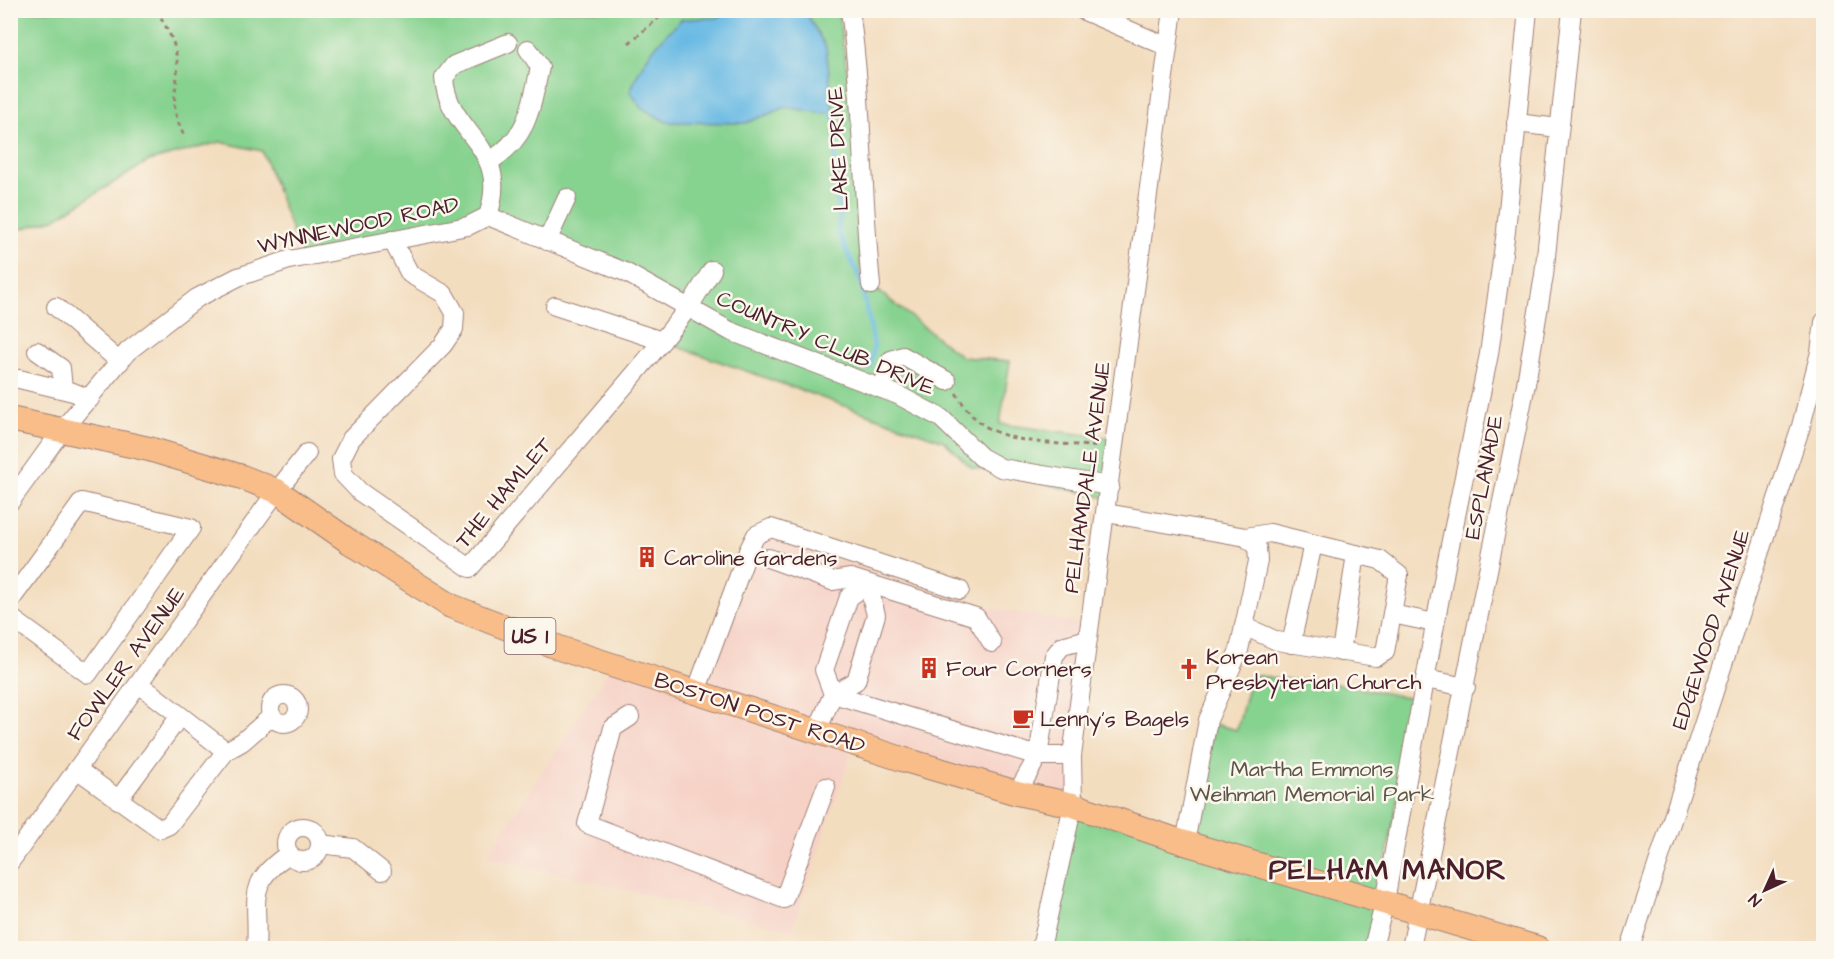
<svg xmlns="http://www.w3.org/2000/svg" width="1834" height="959" font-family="'Architects Daughter',sans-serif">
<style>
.built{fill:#f6d1c6}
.green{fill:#86d28f;stroke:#68785d;stroke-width:1.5}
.water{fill:#69bae4;stroke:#5a6c88;stroke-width:1.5}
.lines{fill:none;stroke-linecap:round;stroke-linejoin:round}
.stream{stroke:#69bae4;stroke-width:4.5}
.minor-casing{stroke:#9e7e75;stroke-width:20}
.major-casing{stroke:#9e7e75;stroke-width:26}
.path{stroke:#9e7e75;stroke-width:3;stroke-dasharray:4.5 4.5;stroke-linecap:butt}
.minor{stroke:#fff;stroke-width:18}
.major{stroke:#f8bd89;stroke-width:24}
.labels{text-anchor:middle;stroke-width:5;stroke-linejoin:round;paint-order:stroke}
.shield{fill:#fbf7ec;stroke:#7f6065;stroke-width:1.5}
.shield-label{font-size:21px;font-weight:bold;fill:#4a1f2b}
.street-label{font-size:22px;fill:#4a1f2b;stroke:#fbf7ec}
.poi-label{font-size:22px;fill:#4a1f2b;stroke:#fbf7ec;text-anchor:start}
.park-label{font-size:22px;fill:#5c5549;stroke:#fbf7ec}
.district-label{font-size:28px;font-weight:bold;letter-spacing:1.5px;fill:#4a1f2b;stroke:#fbf7ec}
</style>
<rect width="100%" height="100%" fill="#fbf7ec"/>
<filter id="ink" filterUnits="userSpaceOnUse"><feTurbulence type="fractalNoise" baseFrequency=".0167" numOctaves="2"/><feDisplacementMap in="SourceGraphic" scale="12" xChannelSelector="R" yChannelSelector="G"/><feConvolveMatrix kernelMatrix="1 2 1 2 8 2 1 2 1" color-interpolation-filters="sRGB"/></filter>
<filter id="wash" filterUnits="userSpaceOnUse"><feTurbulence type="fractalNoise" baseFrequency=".008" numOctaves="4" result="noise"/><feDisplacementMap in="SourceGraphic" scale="24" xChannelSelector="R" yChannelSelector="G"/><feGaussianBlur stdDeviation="1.35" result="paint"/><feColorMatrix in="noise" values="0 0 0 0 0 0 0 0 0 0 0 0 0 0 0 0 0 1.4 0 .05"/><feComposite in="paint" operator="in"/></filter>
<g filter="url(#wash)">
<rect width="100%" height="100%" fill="#f3ddbf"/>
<path class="built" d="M770 538 965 603 1087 625 1073 805 856 739 792 930 487 856 615 661 708 689 762 541Z"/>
<g class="green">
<path d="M11 11H838L854 117 861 277 962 357 1010 361 1000 424 1119 439 1111 499 971 467 944 441 664 342 692 303 484 214 301 255 262 151 220 142 149 161 54 219 11 232Z"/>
<path d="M1251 675 1292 680 1310 679 1417 699 1369 948H1047L1073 805 1190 838 1214 724 1237 730Z"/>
</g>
<path class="water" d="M732 11H805L826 47 833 108 825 114 786 107 746 123 666 122 642 108 630 92C642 59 657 42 682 19L716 18Z"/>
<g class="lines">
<path class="stream" d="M830 111 836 121 835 184 840 214 838 232 861 282 874 345 870 368"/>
</g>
</g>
<g filter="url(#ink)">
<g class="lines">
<defs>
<g id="minor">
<path d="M850 10C863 102 862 194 871 285"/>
<path d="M1082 10 1168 47"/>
<path d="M1516 123 1559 128"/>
<path d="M490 161C528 138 531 108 540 67L528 49"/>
<path d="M488 216 625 272 730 331 898 395 941 418 981 457 1001 468 1110 486"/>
<path d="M488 216C512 144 448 136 444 78L454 65 508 43"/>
<path d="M392 240 410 274 444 294 455 313 454 329 443 345 351 439 341 459 343 474 360 492 470 568 649 357 689 307 712 270"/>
<path d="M547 241 567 198"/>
<path d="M555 306 662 341"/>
<path d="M56 307 120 362"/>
<path d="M37 351 61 368 63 389"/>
<path d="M19 379 73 392 90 399"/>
<path d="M882 389 891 360 903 356 947 381"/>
<path d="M10 502 62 430 128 351 197 298 238 277 289 260 468 226 488 216"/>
<path d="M1106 513 1246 537 1257 547 1258 561 1239 650 1208 720 1185 843"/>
<path d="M768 558 832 581 851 578 976 617 992 643"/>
<path d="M10 601 82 502 191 528 88 674 10 617"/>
<path d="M1392 614 1435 623"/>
<path d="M1244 626 1277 641 1376 657 1385 652 1399 575 1380 560 1270 533 1246 537"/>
<path d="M1291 644 1313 544"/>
<path d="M1341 652 1356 554"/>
<path d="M1425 679 1466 687"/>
<path d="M696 692 748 551 756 535 771 528 960 590"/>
<path d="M833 694 1038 756 1054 656 1062 646 1088 639"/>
<circle cx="284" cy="709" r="14"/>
<path d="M630 717 613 728 587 824 784 899 826 787"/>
<path d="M817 731 833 694 856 681 876 615 868 584 849 597 824 670 833 694"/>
<path d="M226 751 242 742 272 716"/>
<path d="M78 770 160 829 169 825 226 751 139 684"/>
<path d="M1017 793 1038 756H1072"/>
<path d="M118 800 180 716"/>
<circle cx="303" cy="844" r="17"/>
<path d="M320 844 353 848 382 871"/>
<path d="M10 862 277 491 307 453"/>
<path d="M256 948C260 902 243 884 289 854"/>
<path d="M1041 948 1073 805 1072 756 1173 10"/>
<path d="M1373 948 1385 901 1445 570 1489 354 1506 231 1528 10"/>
<path d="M1411 948 1526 384 1544 275 1572 10"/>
<path d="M1630 948 1801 426 1820 352 1824 322"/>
</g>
<path id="major" d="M10 419 149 449 242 477 277 491 350 542 451 606 562 649 902 759 1017 793 1073 805 1185 843 1537 948"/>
</defs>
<use href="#minor" class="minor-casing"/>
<use href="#major" class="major-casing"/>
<g class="path">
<path d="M157 10C163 22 172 36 175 49 184 85 163 97 185 137"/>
<path d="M629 43 668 10"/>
<path d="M832 167 838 166"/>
<path d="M956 393C962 402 967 411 976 419 1006 447 1061 442 1099 447"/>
</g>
<use href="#minor" class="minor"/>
<use href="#major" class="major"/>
</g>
</g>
<defs>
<symbol id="building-bare" viewBox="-9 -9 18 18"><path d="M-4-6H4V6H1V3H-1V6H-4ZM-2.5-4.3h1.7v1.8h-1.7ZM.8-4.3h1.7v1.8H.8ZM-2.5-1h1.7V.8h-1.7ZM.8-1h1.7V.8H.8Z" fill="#c8321e" stroke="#fbf7ec" stroke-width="2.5" paint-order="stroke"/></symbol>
<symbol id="church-bare" viewBox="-9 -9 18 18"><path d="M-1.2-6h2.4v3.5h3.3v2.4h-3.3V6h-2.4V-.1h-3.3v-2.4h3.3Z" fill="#c8321e" stroke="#fbf7ec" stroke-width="2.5" paint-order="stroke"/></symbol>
<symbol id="cafe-bare" viewBox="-9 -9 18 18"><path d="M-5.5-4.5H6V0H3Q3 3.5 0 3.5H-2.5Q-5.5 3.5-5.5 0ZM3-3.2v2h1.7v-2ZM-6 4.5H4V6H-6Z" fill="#c8321e" stroke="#fbf7ec" stroke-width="2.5" paint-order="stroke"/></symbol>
</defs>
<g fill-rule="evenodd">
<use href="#building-bare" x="632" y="542" width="30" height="30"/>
<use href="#building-bare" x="914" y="653" width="30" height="30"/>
<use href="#church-bare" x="1174" y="654" width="30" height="30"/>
<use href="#cafe-bare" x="1008" y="703" width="30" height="30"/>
</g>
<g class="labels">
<rect class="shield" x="504.5" y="618" width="51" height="36" rx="4.5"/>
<g class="shield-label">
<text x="530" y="643">US 1</text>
</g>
<g class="street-label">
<text transform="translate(837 149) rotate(-93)" y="8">LAKE DRIVE</text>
<text transform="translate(358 224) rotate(-12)" y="8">WYNNEWOOD ROAD</text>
<text transform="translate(826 342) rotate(23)" y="8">COUNTRY CLUB DRIVE</text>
<text transform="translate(1086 477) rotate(-82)" y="8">PELHAMDALE AVENUE</text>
<text transform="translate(1483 477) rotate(-79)" y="8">ESPLANADE</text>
<text transform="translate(503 492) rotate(-50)" y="8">THE HAMLET</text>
<text transform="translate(1710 629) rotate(-72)" y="8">EDGEWOOD AVENUE</text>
<text transform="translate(125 663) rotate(-54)" y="8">FOWLER AVENUE</text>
<text transform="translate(760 712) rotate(18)" y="8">BOSTON POST ROAD</text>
</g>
<g class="poi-label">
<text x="664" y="565">Caroline Gardens</text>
<text x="1206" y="664">Korean<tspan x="1206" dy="25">Presbyterian Church</tspan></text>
<text x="946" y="676">Four Corners</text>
<text x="1040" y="726">Lenny's Bagels</text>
</g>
<g class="park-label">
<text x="1312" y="776">Martha Emmons<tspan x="1312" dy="25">Weihman Memorial Park</tspan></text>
</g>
<g class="district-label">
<text x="1388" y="879">PELHAM MANOR</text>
</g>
</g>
<rect width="1834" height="959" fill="none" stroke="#fbf7ec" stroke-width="36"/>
<g transform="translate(1765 890) rotate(225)" stroke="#fbf7ec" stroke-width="4.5" paint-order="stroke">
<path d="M0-4.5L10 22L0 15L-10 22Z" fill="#4a1f2b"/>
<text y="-9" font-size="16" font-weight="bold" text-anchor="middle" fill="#4a1f2b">N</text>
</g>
</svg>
